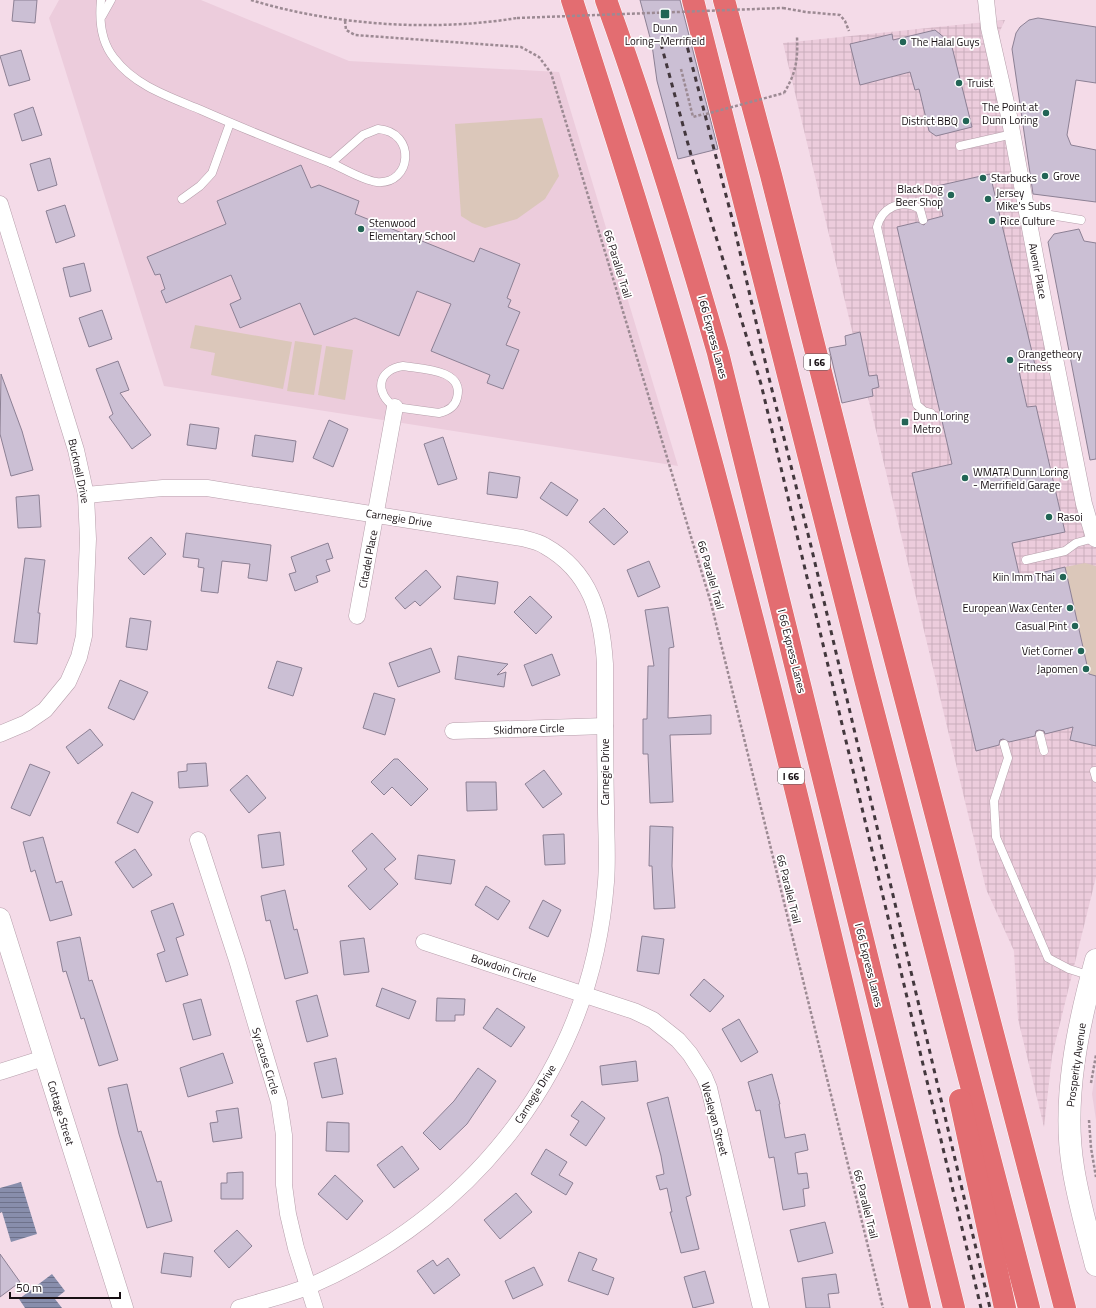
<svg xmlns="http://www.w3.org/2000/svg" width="1096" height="1308" font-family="'Titillium Web',sans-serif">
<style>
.built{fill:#ecccdc}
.industrial{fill:url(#industrial-grid)}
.green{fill:#dbc7ba}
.water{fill:url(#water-rules)}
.building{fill:#cbbfd4;stroke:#8c8094}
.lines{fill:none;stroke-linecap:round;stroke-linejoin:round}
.service-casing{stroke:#b69fab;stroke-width:9}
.minor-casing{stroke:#b69fab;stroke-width:17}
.tertiary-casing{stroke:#b69fab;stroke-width:21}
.secondary-casing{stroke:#b69fab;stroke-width:23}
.motorway-casing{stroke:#fff;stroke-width:23}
.path{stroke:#9c8a93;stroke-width:2.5;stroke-dasharray:3 2;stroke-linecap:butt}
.service{stroke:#fff;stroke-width:8}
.minor{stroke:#fff;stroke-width:16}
.tertiary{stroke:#fff;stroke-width:20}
.secondary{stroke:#fff;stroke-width:22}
.motorway{stroke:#e36d71;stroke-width:22}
.rail{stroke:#43373d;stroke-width:3;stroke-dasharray:5 5;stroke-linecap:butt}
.path-bridge{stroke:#9c8a93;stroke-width:2.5;stroke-dasharray:3 2;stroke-linecap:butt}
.poi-dot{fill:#226556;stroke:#fff;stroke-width:1.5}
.labels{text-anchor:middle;stroke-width:3.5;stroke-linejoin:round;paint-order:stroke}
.shield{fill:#fff;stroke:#5d575a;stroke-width:1}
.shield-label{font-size:10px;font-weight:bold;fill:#170f13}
.poi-label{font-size:11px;fill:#170f13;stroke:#fff;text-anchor:start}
.street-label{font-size:11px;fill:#170f13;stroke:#fff}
</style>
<defs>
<pattern id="industrial-grid" width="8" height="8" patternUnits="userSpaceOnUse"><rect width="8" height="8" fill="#ecccdc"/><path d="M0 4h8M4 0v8" fill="none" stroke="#caaebc"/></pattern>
<pattern id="water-rules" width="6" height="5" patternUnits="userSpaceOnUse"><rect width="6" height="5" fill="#888eac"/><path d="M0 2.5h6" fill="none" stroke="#6e728b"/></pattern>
</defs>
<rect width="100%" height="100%" fill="#f4dbe8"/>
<g class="built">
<path d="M59 0H201L349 61 559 72 678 466 164 386 49 18Z"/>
<path d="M1096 1069V1120L1092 1094Z"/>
</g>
<path class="industrial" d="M1005 20 1000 31 999 45 1026 158 1024 193 1096 522V877L1052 1056 1044 1127 1018 1019 1014 951 986 889 783 43Z"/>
<g class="green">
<path d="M542 118 559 176 545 199 517 219 485 228 472 223 461 216 455 124Z"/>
<path d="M195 325 292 342 283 389 211 375 215 353 190 348Z"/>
<path d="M295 341 322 345 314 395 287 391Z"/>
<path d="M326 346 353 350 345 400 318 395Z"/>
<path d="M1085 563 1096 566V676L1089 674 1065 567Z"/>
</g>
<g class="water">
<path d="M21 1182 37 1234 11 1242 2 1212 0 1213V1188Z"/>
<path d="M52 1274 65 1291 55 1299 62 1308H25L19 1299Z"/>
</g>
<g class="building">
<path d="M14 0H37L35 23 12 21Z"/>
<path d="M640 0H680L718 149 678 159 657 81 652 45Z"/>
<path d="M1038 18 1096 27V83L1076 80 1067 135 1071 145 1096 150V202L1033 194 1012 49 1016 33 1020 27 1029 20Z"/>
<path d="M935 30 951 43 972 127 936 136 929 131 919 89 915 90 910 72 860 85 850 44 892 34 893 40Z"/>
<path d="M21 50 30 80 9 86 0 56Z"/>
<path d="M33 107 42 135 22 141 14 114Z"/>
<path d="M50 158 57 185 38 191 30 164Z"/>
<path d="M301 165 311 188 319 185 359 201 355 214 474 262 480 248 520 264 507 298 511 300 508 307 520 312 506 345 519 350 503 389 487 383 490 375 431 351 451 304 417 291 399 336 355 318 314 335 300 303 240 328 230 304 241 299 231 275 166 303 161 291 165 289 160 274 155 275 147 257 226 224 217 201Z"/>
<path d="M990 174 1036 369 1019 371 1027 407 1036 406 1065 532 1012 543 1020 578 1065 567 1089 674 1096 676V746L1070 740 1073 727 1045 734 1044 731 1039 730 1036 731 1035 736 1009 742 1003 739 1000 740 999 745 976 751 912 473 952 464 897 227 918 222 924 225 928 220 943 216 937 186Z"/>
<path d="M65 205 75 236 56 243 46 211Z"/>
<path d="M1079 229 1084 241 1096 243V459L1090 460 1048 242 1054 234Z"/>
<path d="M84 263 91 291 70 297 63 268Z"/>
<path d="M102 310 112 339 89 347 79 318Z"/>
<path d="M860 332 869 376 877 375 879 387 872 389 873 396 842 403 829 348 846 345 845 336Z"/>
<path d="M118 361 129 390 120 393 151 435 132 449 109 417 113 414 96 369Z"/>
<path d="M1 374 22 431 33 470 11 476 0 434Z"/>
<path d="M329 420 348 429 333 467 313 458Z"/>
<path d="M190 424 219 428 216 449 187 445Z"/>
<path d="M255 435 296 441 293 462 252 456Z"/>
<path d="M443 437 457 479 438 485 424 444Z"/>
<path d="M489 472 520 477 517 498 487 494Z"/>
<path d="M551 482 578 500 567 516 540 498Z"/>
<path d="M39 495 41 527 18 528 16 497Z"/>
<path d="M604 508 628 532 614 545 589 522Z"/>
<path d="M186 533 271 545 267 581 248 578 250 564 222 561 218 593 201 591 204 568 198 567 199 559 183 557Z"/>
<path d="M151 537 166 554 144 575 128 558Z"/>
<path d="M328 543 333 558 326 560 330 571 316 576 318 582 295 591 289 574 296 572 291 557Z"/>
<path d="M25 558 45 560 38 613H40L37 644 14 642Z"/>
<path d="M649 561 660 587 638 597 627 570Z"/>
<path d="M426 570 441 587 420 606 415 601 405 609 395 598Z"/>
<path d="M457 576 498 582 495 604 454 599Z"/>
<path d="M530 596 552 617 536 634 514 612Z"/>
<path d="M668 607 674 647 669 648 668 718 711 715V734L670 735 673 802 650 803 648 754H643V719H647L648 666H654L645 610Z"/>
<path d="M130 618 151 621 147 650 126 647Z"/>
<path d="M431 648 440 672 398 687 389 663Z"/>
<path d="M552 654 560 675 532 686 524 665Z"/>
<path d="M458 656 508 664 497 675 506 672 504 687 455 679Z"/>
<path d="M277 661 302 668 293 696 268 688Z"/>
<path d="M120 680 148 692 134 720 108 708Z"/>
<path d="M374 693 395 699 385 735 363 728Z"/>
<path d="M90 729 103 745 78 764 66 747Z"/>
<path d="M394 759H398L428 789 411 806 392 787 384 795 371 782Z"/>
<path d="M206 763 208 786 179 788 178 772 187 771V764Z"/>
<path d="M30 764 50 772 30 816 11 808Z"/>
<path d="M544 770 562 794 543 808 525 784Z"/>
<path d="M247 775 266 798 249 813 230 790Z"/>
<path d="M466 782H496L497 810 467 811Z"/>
<path d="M132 792 153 802 138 833 117 823Z"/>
<path d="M650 826 673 827 672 866 675 908 654 909 652 866H649Z"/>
<path d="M280 832 284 865 262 868 258 835Z"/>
<path d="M372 833 396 859 384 869 398 884 370 910 348 886 367 869 352 851Z"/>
<path d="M564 834 565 864 545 865 543 835Z"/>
<path d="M43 837 56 883 62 881 72 915 50 921 35 870 31 872 23 842Z"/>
<path d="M135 849 152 875 133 888 115 862Z"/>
<path d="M418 855 455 860 451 884 415 879Z"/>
<path d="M486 886 510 901 498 920 475 905Z"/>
<path d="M285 890 294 930 297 929 308 973 285 979 270 920 266 921 261 896Z"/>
<path d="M543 900 561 910 548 937 529 928Z"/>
<path d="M173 903 184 935 176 938 188 975 166 982 157 954 165 951 151 911Z"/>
<path d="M642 936 664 939 659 974 637 971Z"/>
<path d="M80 937 89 981 92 980 118 1060 99 1066 84 1018 81 1019 66 971 63 972 57 942Z"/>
<path d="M364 938 369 972 344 975 340 941Z"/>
<path d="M704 979 724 996 710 1012 690 995Z"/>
<path d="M382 988 416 1001 409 1019 376 1006Z"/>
<path d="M317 995 328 1036 307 1042 296 1001Z"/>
<path d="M437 998 465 999 464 1015H455V1021H436Z"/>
<path d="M201 999 211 1035 193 1040 183 1004Z"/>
<path d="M497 1008 525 1027 511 1047 483 1028Z"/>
<path d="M739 1019 758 1052 741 1062 722 1029Z"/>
<path d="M223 1053 233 1083 188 1097 180 1068Z"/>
<path d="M336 1058 343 1094 322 1098 314 1063Z"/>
<path d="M636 1061 638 1081 602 1085 600 1066Z"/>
<path d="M478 1068 496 1081 467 1124 440 1150 423 1133 454 1101Z"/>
<path d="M772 1074 780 1104H779L785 1138 805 1134 808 1150 795 1153 798 1174 807 1173 809 1188 803 1189 805 1206 783 1210 774 1157 769 1158 760 1110 756 1111 748 1082Z"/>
<path d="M127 1084 138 1132 141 1131 157 1182 161 1181 172 1221 147 1228 119 1134 108 1088Z"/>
<path d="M668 1097 691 1195 686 1197 699 1249 681 1253 670 1212H672L667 1188 660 1190 656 1176 664 1174 661 1156 647 1103Z"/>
<path d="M582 1101 605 1118 586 1146 570 1135 579 1121 571 1116Z"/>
<path d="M238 1108 242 1138 213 1142 210 1123 218 1122 216 1111Z"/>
<path d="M327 1122 349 1123V1152L326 1151Z"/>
<path d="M402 1146 419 1169 394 1188 377 1165Z"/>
<path d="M546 1149 567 1162 559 1175 573 1183 566 1195 531 1174Z"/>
<path d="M243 1172V1199H221V1183H227V1173Z"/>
<path d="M335 1175 363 1201 347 1220 318 1194Z"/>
<path d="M516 1193 532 1212 500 1239 484 1220Z"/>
<path d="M825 1222 833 1253 798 1262 790 1230Z"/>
<path d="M237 1230 252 1246 229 1268 214 1251Z"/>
<path d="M579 1252 597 1259 592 1270 614 1278 608 1295 568 1281Z"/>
<path d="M164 1253 193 1257 191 1277 161 1273Z"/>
<path d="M0 1254 20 1282 0 1297Z"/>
<path d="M448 1258 460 1275 434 1294 417 1271 433 1260 437 1266Z"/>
<path d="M534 1267 543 1285 513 1299 505 1281Z"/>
<path d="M705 1271 714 1303 693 1308 684 1277Z"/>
<path d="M836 1274 839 1293 828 1294 830 1308H806L802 1278Z"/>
</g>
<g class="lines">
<defs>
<g id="service">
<path d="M101 0C99 20 101 42 114 58 135 86 170 97 201 110 244 129 287 146 331 163"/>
<path d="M102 16 111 0"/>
<path d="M378 129C417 132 412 185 377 182 362 180 345 169 331 163L363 135Z"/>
<path d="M960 146 1013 134"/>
<path d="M182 199 200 186 212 173 230 123"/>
<path d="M1026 211 1081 220"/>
<path d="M923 220 920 209C902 198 882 207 877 227L917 405 924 411 931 413"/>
<path d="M403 366C421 369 465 369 457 398 455 407 448 411 439 413L395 407C374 393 377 370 403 366Z"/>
<path d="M1026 560 1065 551 1076 543 1094 538"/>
<path d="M1040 735 1044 751"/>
<path d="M1004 744 1008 758 994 801 996 837 1048 958 1069 969 1091 976"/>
<path d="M1096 771H1094L1096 778"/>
</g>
<g id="minor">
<path d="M986 0 989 28 1009 116 1044 303 1084 504 1094 538 1096 539"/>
<path d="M0 204 76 450 86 495 88 539 84 636 79 657 68 682 45 710 26 723 0 734"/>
<path d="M86 495 163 488H207L522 538C530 540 539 542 545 546 591 572 602 615 605 664 605 712 605 760 606 808 606 833 608 858 606 882 592 1066 477 1213 310 1286 287 1295 262 1301 239 1308"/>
<path d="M357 616 395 407"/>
<path d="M453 731 605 726"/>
<path d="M198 840 237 960 279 1102 284 1135V1185L288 1214 296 1248 315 1308"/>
<path d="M424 942 634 1011 653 1020 678 1040 690 1054 704 1076 709 1088 761 1308"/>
<path d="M0 1072 44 1058"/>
</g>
<path id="tertiary" d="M0 918 123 1308"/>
<path id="secondary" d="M1096 960C1078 1025 1062 1100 1073 1167 1078 1200 1088 1233 1096 1265"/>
<g id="motorway">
<path d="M572 0C617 140 662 281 701 423 781 716 849 1013 920 1308"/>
<path d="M606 0C648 116 684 235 718 353L954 1308"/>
<path d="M693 0 865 679 1029 1308"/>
<path d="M724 0 771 175 859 522 1065 1308"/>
<path d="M960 1100 1005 1308"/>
</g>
</defs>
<use href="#service" class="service-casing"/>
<use href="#minor" class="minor-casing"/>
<use href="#tertiary" class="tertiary-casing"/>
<use href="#secondary" class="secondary-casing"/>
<use href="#motorway" class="motorway-casing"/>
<g class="path">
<path d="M251 0C332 25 432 32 517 18"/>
<path d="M783 8 806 12 840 15 845 21 849 31"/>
<path d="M345 21 346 30 355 35 521 47 539 57 551 73 711 603 883 1308"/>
<path d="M681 69 693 117 704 114"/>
<path d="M784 93C796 73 798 60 797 37"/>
<path d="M1091 1083 1096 1055"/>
<path d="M1089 1120 1091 1148 1096 1177"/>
</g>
<use href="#service" class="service"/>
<use href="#minor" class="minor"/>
<use href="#tertiary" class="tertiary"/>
<use href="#secondary" class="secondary"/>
<use href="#motorway" class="motorway"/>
<g class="rail">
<path d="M685 38 733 222 769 378 811 546 990 1308"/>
<path d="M661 44 691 155 761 384 981 1308"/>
</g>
<g class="path-bridge">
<path d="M517 18 783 8"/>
<path d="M706 114 784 93"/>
</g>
</g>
<g class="poi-dot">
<rect x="660" y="9" width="10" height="10" rx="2"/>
<circle cx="903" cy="42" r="4"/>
<circle cx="959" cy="83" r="4"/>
<circle cx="1046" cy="113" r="4"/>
<circle cx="966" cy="121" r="4"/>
<circle cx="1045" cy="176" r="4"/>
<circle cx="983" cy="178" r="4"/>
<circle cx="951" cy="195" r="4"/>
<circle cx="988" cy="199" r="4"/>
<circle cx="992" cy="221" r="4"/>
<circle cx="361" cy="229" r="4"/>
<circle cx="1010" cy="360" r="4"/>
<rect x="901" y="418" width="8" height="8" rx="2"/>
<circle cx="965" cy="478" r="4"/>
<circle cx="1049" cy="517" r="4"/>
<circle cx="1063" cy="577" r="4"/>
<circle cx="1070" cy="608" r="4"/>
<circle cx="1075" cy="626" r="4"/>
<circle cx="1081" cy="651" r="4"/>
<circle cx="1086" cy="669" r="4"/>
</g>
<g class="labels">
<g class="shield">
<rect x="804" y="354" width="26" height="16" rx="3"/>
<rect x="778" y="768" width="26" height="16" rx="3"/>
</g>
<g class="shield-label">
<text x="817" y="366">I 66</text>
<text x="791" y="780">I 66</text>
</g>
<g class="poi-label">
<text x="665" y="32" text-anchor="middle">Dunn<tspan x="665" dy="13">Loring–Merrifield</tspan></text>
<text x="911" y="46">The Halal Guys</text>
<text x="967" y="87">Truist</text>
<text x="1038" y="111" text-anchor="end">The Point at<tspan x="1038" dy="13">Dunn Loring</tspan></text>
<text x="958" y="125" text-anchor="end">District BBQ</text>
<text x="1053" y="180">Grove</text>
<text x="991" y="182">Starbucks</text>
<text x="943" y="193" text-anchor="end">Black Dog<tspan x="943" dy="13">Beer Shop</tspan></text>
<text x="996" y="197">Jersey<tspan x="996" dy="13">Mike's Subs</tspan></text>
<text x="1000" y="225">Rice Culture</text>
<text x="369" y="227">Stenwood<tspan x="369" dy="13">Elementary School</tspan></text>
<text x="1018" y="358">Orangetheory<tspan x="1018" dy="13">Fitness</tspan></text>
<text x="913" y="420">Dunn Loring<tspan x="913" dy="13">Metro</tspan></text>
<text x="973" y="476">WMATA Dunn Loring<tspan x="973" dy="13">- Merrifield Garage</tspan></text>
<text x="1057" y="521">Rasoi</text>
<text x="1055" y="581" text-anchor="end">Kiin Imm Thai</text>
<text x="1062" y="612" text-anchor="end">European Wax Center</text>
<text x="1067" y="630" text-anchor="end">Casual Pint</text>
<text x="1073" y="655" text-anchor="end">Viet Corner</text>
<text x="1078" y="673" text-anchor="end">Japomen</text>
</g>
<g class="street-label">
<text transform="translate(618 264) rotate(73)" y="4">66 Parallel Trail</text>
<text transform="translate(1038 271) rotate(79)" y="4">Avenir Place</text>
<text transform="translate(713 337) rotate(75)" y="4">I 66 Express Lanes</text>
<text transform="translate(79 471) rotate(78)" y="4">Bucknell Drive</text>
<text transform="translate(399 518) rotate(9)" y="4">Carnegie Drive</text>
<text transform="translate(368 559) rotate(-79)" y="4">Citadel Place</text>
<text transform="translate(711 575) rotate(74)" y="4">66 Parallel Trail</text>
<text transform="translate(792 651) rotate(76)" y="4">I 66 Express Lanes</text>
<text transform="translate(529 729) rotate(-2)" y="4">Skidmore Circle</text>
<text transform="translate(605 772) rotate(-90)" y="4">Carnegie Drive</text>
<text transform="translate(789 889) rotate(76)" y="4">66 Parallel Trail</text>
<text transform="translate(869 965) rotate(76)" y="4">I 66 Express Lanes</text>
<text transform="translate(504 968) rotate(18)" y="4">Bowdoin Circle</text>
<text transform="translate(266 1061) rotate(73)" y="4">Syracuse Circle</text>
<text transform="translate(1076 1065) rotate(-82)" y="4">Prosperity Avenue</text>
<text transform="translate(535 1094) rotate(-58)" y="4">Carnegie Drive</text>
<text transform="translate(61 1113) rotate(73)" y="4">Cottage Street</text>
<text transform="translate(715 1119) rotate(75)" y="4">Wesleyan Street</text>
<text transform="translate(866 1204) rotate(76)" y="4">66 Parallel Trail</text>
</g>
</g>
<path d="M10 1292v6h110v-6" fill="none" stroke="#170f13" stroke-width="2"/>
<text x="16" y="1292" font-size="12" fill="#170f13" stroke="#ffffff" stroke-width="3" paint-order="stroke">50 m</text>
</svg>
